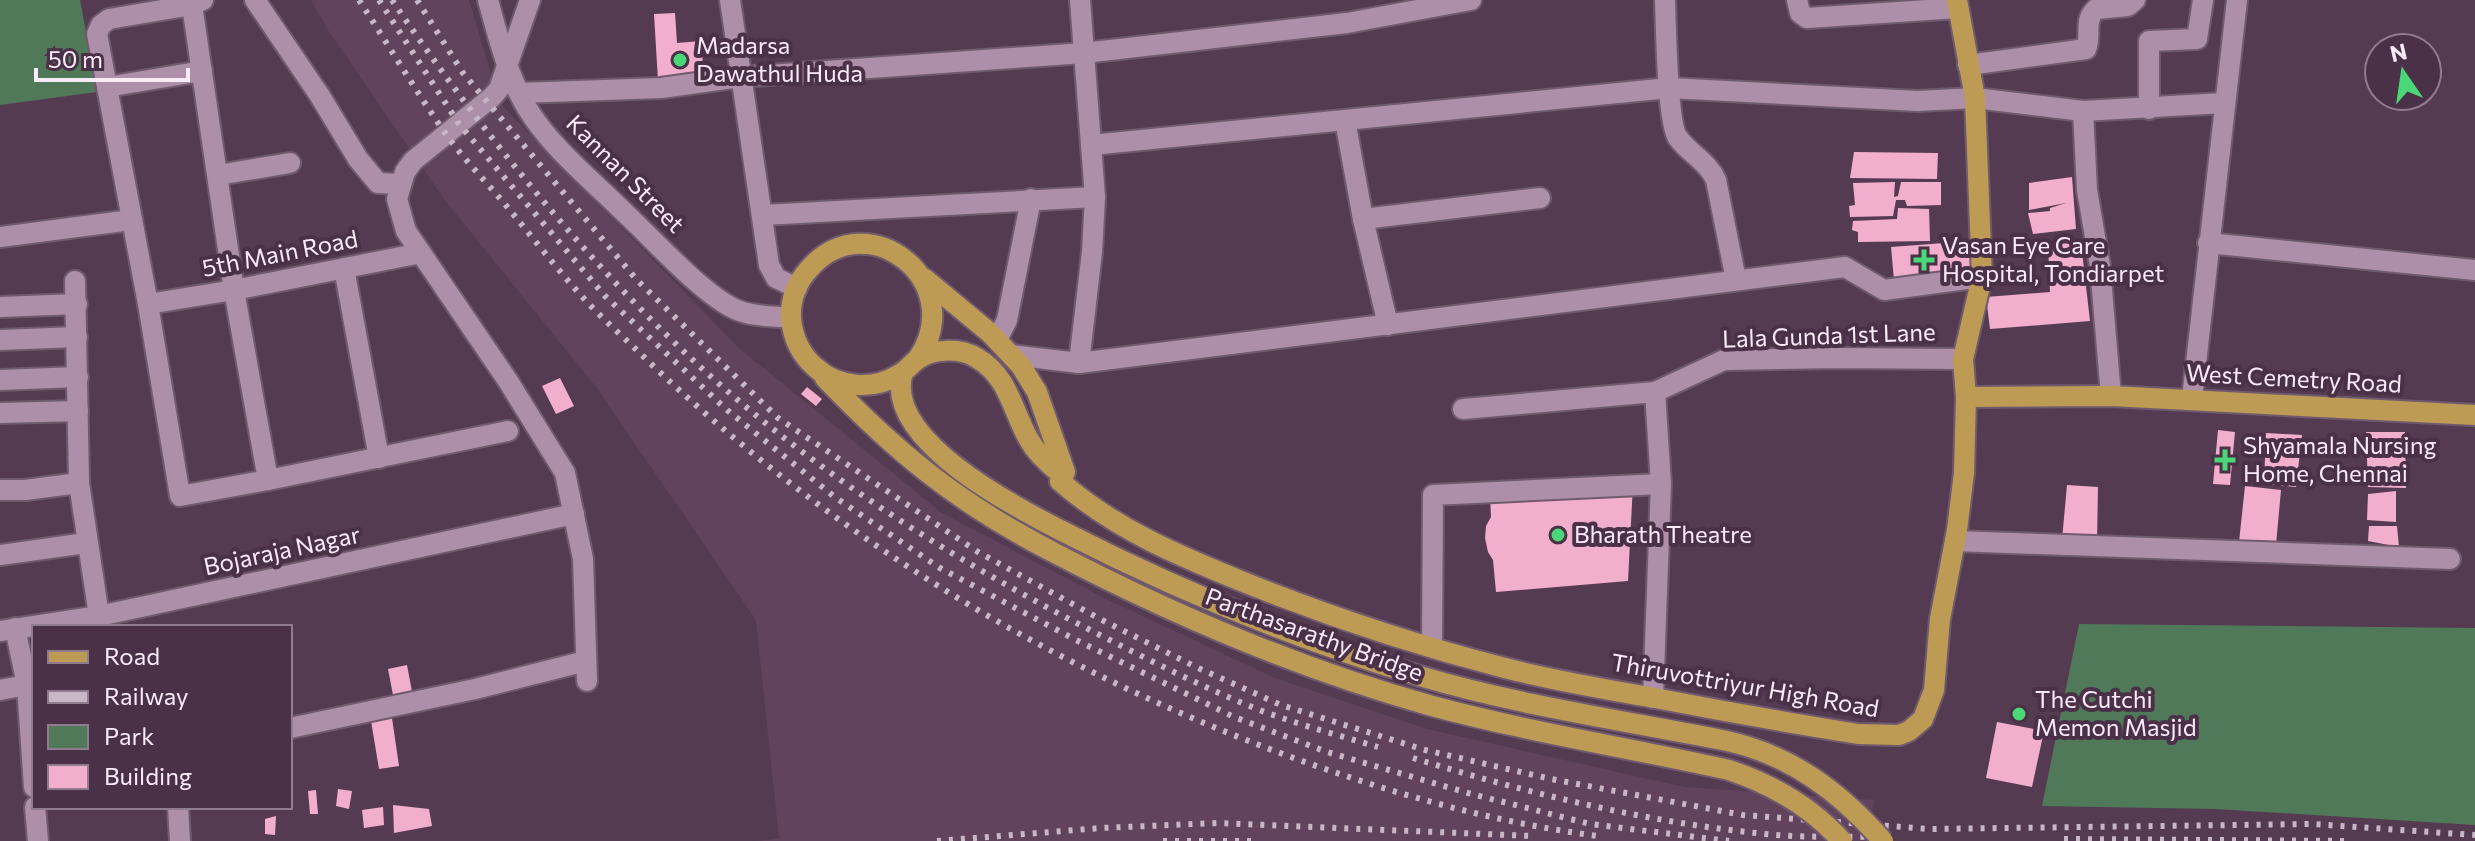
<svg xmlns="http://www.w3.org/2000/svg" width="2475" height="841" font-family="Commissioner,sans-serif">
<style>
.built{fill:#62435e}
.green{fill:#4f7958}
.building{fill:#f2afcd}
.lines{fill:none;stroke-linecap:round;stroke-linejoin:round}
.minor-casing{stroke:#705a6d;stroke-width:24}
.major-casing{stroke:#705a6d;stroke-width:24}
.minor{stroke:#ad8fa9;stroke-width:20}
.major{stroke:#be9b54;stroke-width:20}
.rail{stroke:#c9b6c6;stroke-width:6;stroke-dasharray:4 8;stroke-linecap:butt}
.major-bridge-casing{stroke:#705a6d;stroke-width:24;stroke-linecap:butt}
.major-bridge{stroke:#be9b54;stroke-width:20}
.poi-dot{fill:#49d778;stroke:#4a3147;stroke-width:3}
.labels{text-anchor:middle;stroke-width:8;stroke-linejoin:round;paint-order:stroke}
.poi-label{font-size:24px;fill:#fbebf9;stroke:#4a3147;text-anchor:start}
.street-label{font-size:24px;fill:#fbebf9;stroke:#4a3147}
</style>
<rect width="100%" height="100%" fill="#553b52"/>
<path class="built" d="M311 0H469L499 101 508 112 740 349 942 513 1108 600 1275 678 1427 729 1684 787 1874 800 1867 841H758L779 838 756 620 596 387 444 199 328 30Z"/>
<g class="green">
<path d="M0 0H80L97 92 0 105Z"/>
<path d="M2079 624 2475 628V825L2215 809 2042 806Z"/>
</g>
<g class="building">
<path d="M675 13 677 43 701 41 704 78 658 81 654 14Z"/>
<path d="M1854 152 1938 153 1937 179 1850 178Z"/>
<path d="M2072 177 2076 229 2033 234 2028 213 2050 211V208L2066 203 2029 210V183Z"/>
<path d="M1895 182 1894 197 1898 196 1901 182H1941V205L1907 206 1905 200H1896L1893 216 1850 217 1849 206 1855 205 1853 183Z"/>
<path d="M1898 208 1929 209 1930 241 1858 242V232L1852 230 1853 221 1897 219Z"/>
<path d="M1971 241 1974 275 1894 280 1891 247Z"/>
<path d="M2081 243 2090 321 1990 329 1986 297 2050 292 2048 244Z"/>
<path d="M560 378 574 406 556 414 542 386Z"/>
<path d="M807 387 822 399 816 406 801 394Z"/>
<path d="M2218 430 2235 432 2230 485 2213 484Z"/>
<path d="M2366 432H2405L2406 488 2368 487Z"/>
<path d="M2266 433 2302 435 2296 487 2264 484Z"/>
<path d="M1633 484 1628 581 1496 592 1493 560 1488 552 1485 538 1486 526 1491 517 1490 495Z"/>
<path d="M2067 485 2098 487 2097 542 2062 540Z"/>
<path d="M2245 486 2281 490 2276 545 2239 542Z"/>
<path d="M2396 491V522L2367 520 2368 494Z"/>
<path d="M2369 526H2397L2399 547 2368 541Z"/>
<path d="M407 665 413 697 394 700 388 669Z"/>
<path d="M392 718 399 766 379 769 371 721Z"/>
<path d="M1997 722 2044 731 2032 787 1986 778Z"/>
<path d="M338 789 352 791 349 809 336 806Z"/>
<path d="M316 790 318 814H310L308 791Z"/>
<path d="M393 805 429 809 432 826 394 833Z"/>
<path d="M383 807 384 825 364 828 362 810Z"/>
<path d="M276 816 275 835 265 834V819Z"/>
</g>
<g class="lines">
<defs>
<g id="minor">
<path d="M203 0 192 5 109 19 101 25 97 34 148 304 180 496 268 480 508 431"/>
<path d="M255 0 320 96 358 159 378 183 400 184"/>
<path d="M488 0C498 37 508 76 527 108 552 149 593 181 627 215 655 241 704 296 737 310 754 317 774 316 791 318"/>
<path d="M530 0 499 89 492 97 413 161 405 172 397 199 406 231 508 381 565 473 583 559 587 681"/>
<path d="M730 0 769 265 776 278 797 288"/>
<path d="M1665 0C1666 24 1667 123 1678 138 1690 154 1708 162 1716 180L1736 280"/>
<path d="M1797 0 1800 13 1807 18 1958 8"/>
<path d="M192 5 234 290 268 480"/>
<path d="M1968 65 2086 49C2092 35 2083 21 2096 9L2128 6 2135 0"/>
<path d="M107 87 202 71"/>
<path d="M519 93 661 88 740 77 1084 53 1347 23 1471 0"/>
<path d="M2149 109V41L2197 39 2203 0"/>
<path d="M2083 111 2087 190 2100 266 2111 396"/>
<path d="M1345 120 1363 219 1388 325"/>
<path d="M1091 145 1669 88 1918 101 1975 98 2083 111 2224 103"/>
<path d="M218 175 290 163"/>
<path d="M763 215 1095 197"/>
<path d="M1363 219 1540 198"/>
<path d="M0 237 131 220"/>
<path d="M2208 243 2475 270"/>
<path d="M344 268 379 458"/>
<path d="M75 281 79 483 99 616"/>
<path d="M148 304 234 290 421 253"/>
<path d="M0 307 77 304"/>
<path d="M0 340 77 337"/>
<path d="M997 340 1007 320 1031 199"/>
<path d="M1012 355 1079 363 1845 267 1884 290 1982 277"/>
<path d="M1079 363 1092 252 1095 197 1080 0"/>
<path d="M0 380 78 377"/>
<path d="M2192 399 2237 0"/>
<path d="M1463 409 1655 392 1724 360 1838 358 1963 359"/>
<path d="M0 413 78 411"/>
<path d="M0 490H25L79 483"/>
<path d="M1955 541 2450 559"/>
<path d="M0 555 86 543"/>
<path d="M15 628 27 685 34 787"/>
<path d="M0 631 99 616 574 514"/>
<path d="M1432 647 1433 495 1661 484"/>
<path d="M0 690 27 685"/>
<path d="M1653 698 1661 484 1655 392"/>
<path d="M290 728 475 689 586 661"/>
<path d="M35 807 38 841"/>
<path d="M178 807 180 841"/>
</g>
<g id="major">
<path d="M925 279 990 333 1021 366 1037 392 1065 472 1062 478"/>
<path d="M917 360C971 283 868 201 809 269 797 282 790 300 791 319 793 338 800 354 815 367 838 388 873 391 900 374 907 370 912 363 918 359 934 348 961 348 977 358 1008 376 1012 409 1028 438 1036 453 1048 464 1061 474L1060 481C1115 530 1184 558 1251 585 1334 618 1419 646 1505 668 1555 681 1605 689 1655 698 1722 711 1790 723 1858 734L1899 735 1909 731 1923 719 1934 690 1940 619 1957 530 1964 473 1966 397 1963 359 1982 277 1975 98 1957 0"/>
<path d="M903 372C882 439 1015 507 1062 531"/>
<path d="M825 378C897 453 957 502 1049 550"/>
<path d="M1966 397 2111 396 2475 415"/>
</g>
</defs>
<use href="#minor" class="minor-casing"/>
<use href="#major" class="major-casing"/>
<use href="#minor" class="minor"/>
<use href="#major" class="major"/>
<g class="rail">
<path d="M359 0C387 43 414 88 443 130 462 158 487 182 508 208 534 239 560 273 588 303 607 323 629 342 649 362 838 542 1060 675 1305 762 1401 796 1498 823 1598 836"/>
<path d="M379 0 459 124 605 296 727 410 836 498 940 568 1076 640 1234 717 1327 752 1468 793 1590 824 1729 841"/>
<path d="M392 0C480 130 590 267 707 373 823 478 957 562 1096 633 1149 660 1202 687 1257 709 1296 724 1338 735 1378 747"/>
<path d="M417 0 463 73 636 279 778 418 978 552 1100 619 1196 667 1281 705 1425 750 1551 779 1743 815 1929 829 2312 824 2475 835"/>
<path d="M1413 758C1530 794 1653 824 1776 835 1814 838 1854 836 1892 837"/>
<path d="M2064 839 2351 841"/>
<path d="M937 841 1101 828 1218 823 1532 836"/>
<path d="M1163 841H1255"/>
</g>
<defs>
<g id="major-bridge">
<path d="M1062 531C1177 590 1298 640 1423 677 1522 706 1626 721 1727 741 1791 755 1840 792 1883 841"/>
<path d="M1049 550C1171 614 1299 669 1432 706 1529 732 1630 748 1729 770 1771 784 1811 807 1842 841"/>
</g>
</defs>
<use href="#major-bridge" class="major-bridge-casing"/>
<use href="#major-bridge" class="major-bridge"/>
</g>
<g class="poi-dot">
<circle cx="680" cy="60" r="8"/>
<path d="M1920 248h8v8h8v8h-8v8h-8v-8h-8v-8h8z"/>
<path d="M2221 448h8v8h8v8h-8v8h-8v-8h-8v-8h8z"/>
<circle cx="1558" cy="535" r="8"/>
<circle cx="2019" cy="714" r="8"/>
</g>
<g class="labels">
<g class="poi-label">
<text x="696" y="54">Madarsa<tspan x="696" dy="28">Dawathul Huda</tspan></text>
<text x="1942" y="254">Vasan Eye Care<tspan x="1942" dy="28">Hospital, Tondiarpet</tspan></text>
<text x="2243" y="454">Shyamala Nursing<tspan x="2243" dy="28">Home, Chennai</tspan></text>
<text x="1574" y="543">Bharath Theatre</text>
<text x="2035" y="708">The Cutchi<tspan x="2035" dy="28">Memon Masjid</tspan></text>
</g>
<g class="street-label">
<text transform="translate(625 174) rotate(45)" y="8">Kannan Street</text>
<text transform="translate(280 254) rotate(-11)" y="8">5th Main Road</text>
<text transform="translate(1829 336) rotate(-2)" y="8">Lala Gunda 1st Lane</text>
<text transform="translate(2294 379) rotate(3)" y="8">West Cemetry Road</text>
<text transform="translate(282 551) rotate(-12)" y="8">Bojaraja Nagar</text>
<text transform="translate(1314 635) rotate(20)" y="8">Parthasarathy Bridge</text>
<text transform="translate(1745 686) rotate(10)" y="8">Thiruvottriyur High Road</text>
</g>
</g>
<rect x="32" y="625" width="260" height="184" fill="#4a3147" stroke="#917b8e" stroke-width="2"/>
<rect x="48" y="651" width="40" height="12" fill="#be9b54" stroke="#917b8e" stroke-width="2"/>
<text x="104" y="665" font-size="24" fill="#fbebf9">Road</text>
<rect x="48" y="691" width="40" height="12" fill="#c9b6c6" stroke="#917b8e" stroke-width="2"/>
<text x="104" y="705" font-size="24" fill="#fbebf9">Railway</text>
<rect x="48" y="725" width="40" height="24" fill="#4f7958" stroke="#917b8e" stroke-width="2"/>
<text x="104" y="745" font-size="24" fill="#fbebf9">Park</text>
<rect x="48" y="765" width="40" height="24" fill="#f2afcd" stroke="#917b8e" stroke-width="2"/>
<text x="104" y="785" font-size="24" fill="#fbebf9">Building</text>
<g transform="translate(2403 72) rotate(347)"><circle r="38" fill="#4a3147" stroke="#917b8e" stroke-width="2"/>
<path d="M0-6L14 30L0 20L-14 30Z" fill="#49d778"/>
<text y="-12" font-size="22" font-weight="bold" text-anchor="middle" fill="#fbebf9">N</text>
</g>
<path d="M36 68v12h152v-12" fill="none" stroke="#fbebf9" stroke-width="4"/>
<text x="48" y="68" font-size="24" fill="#fbebf9" stroke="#4a3147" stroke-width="6" paint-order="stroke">50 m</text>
</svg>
